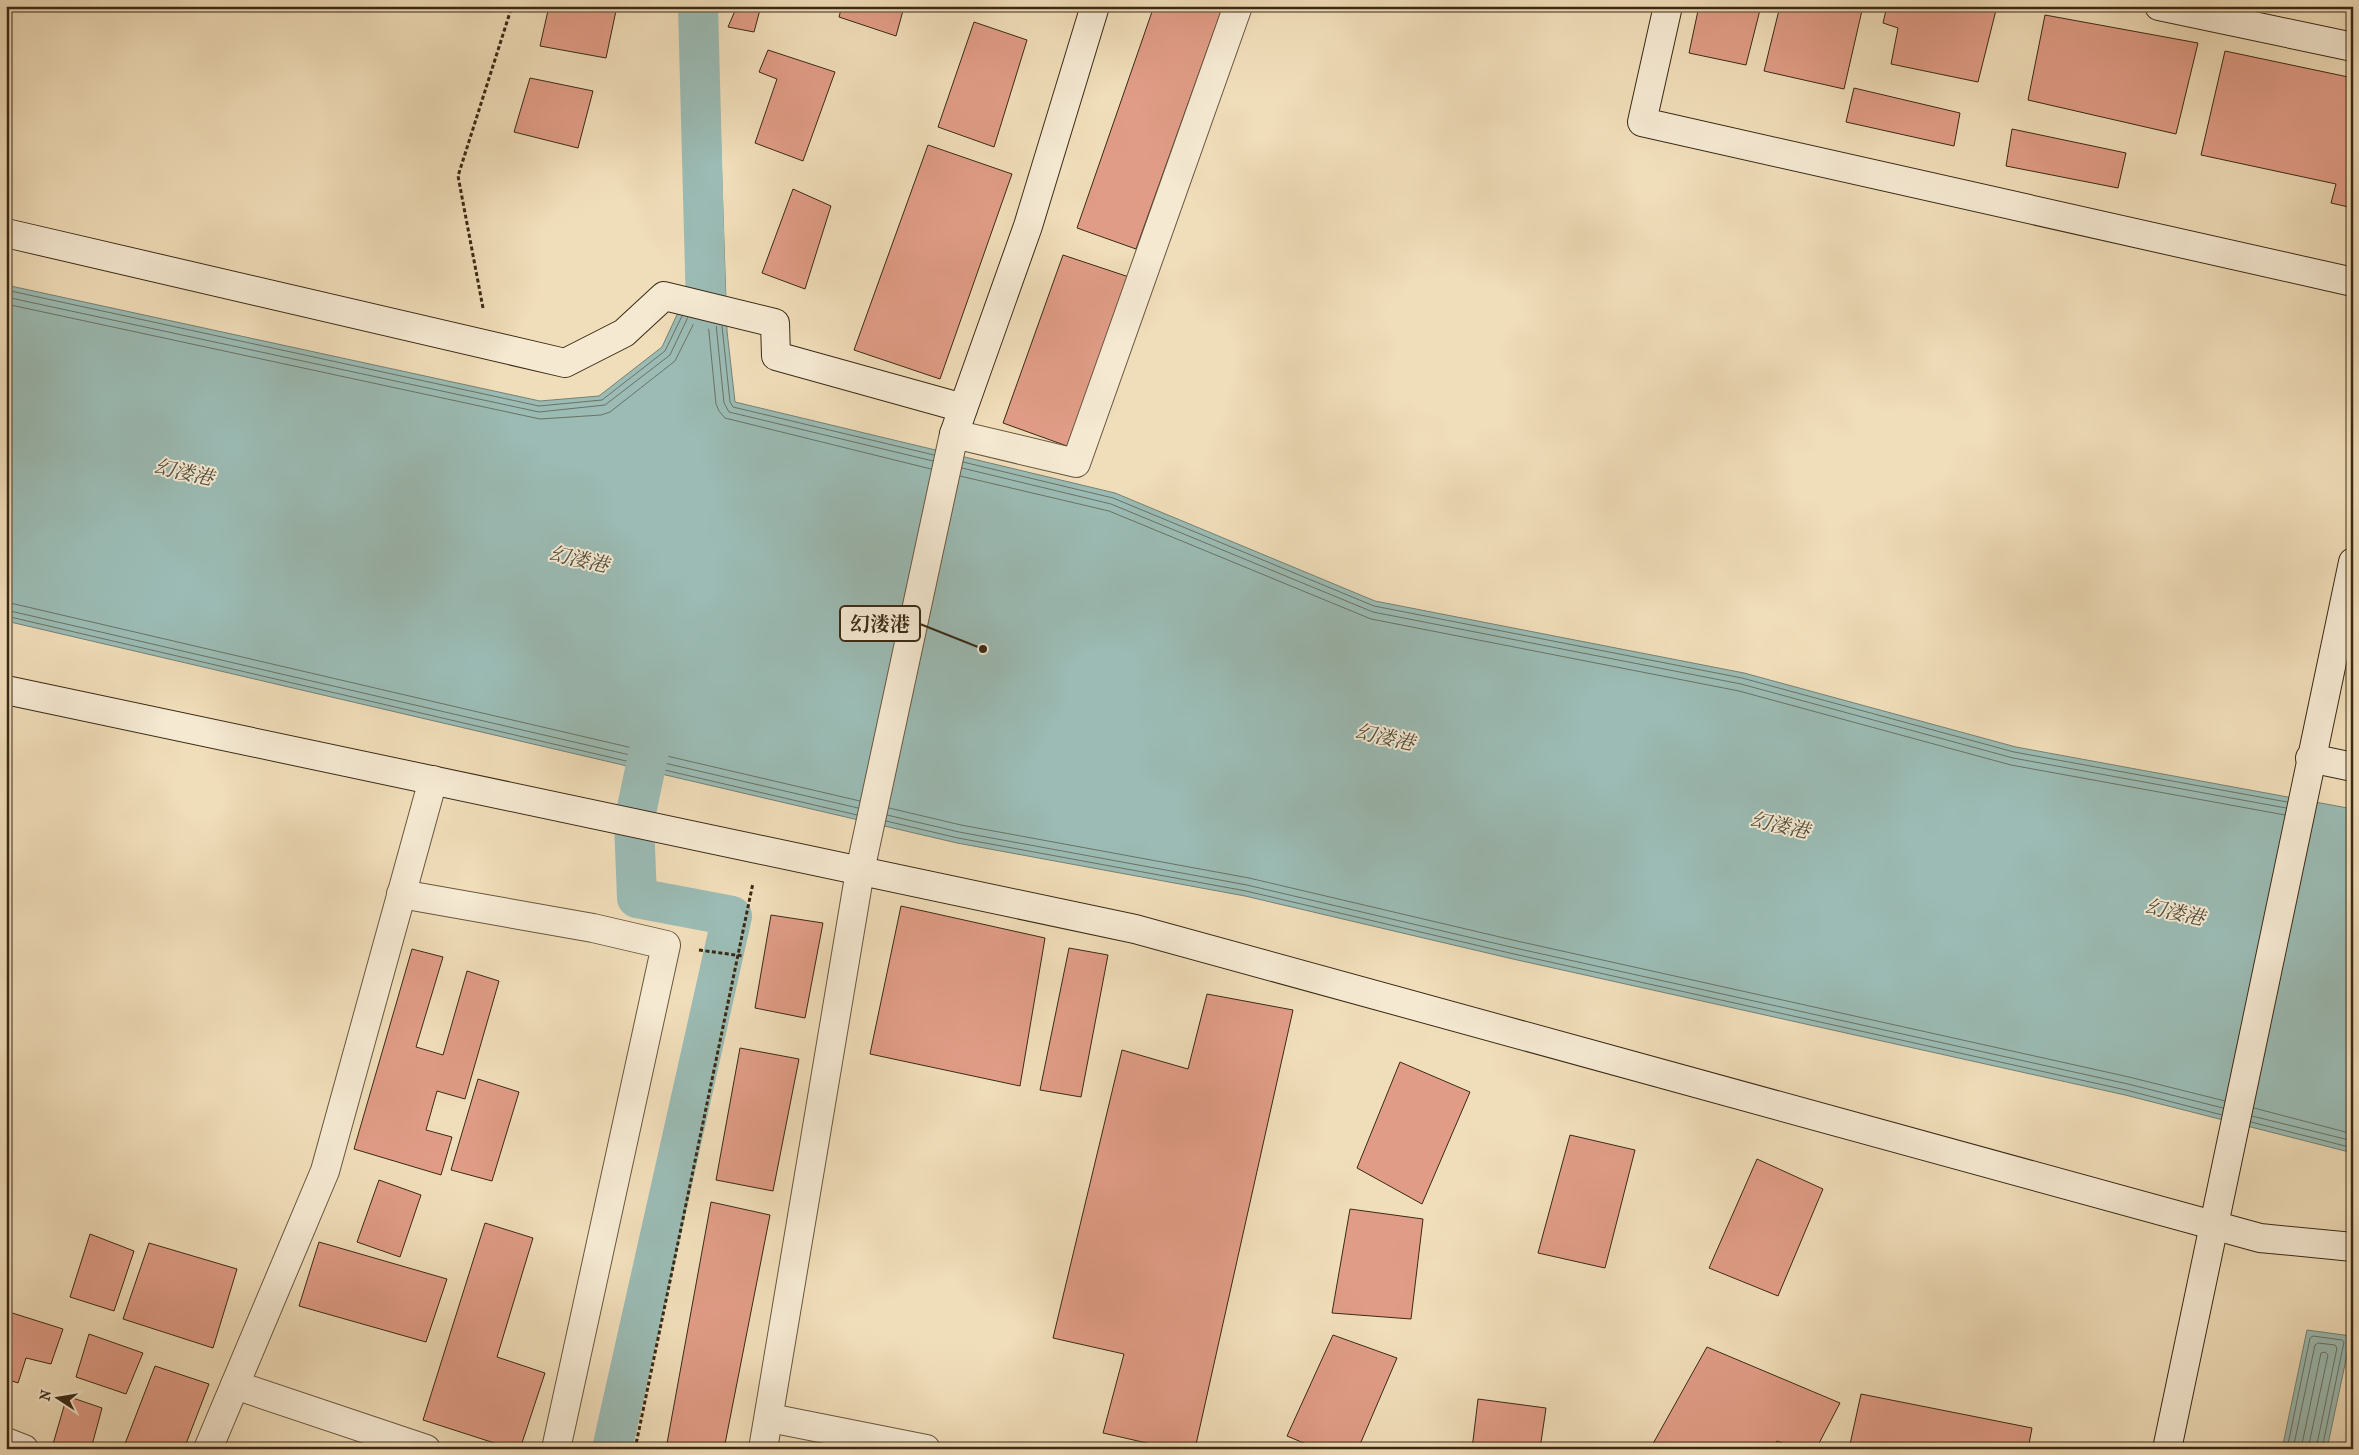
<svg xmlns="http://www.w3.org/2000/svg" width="2359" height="1455" font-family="'IM FELL French Canon','Noto Serif SC',serif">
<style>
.water{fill:#9bbbb4;stroke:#748174}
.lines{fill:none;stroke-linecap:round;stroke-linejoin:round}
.shore{stroke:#6a7264;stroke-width:1}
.canal{stroke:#9bbbb4;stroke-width:40}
.building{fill:#e09c86;stroke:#3a2a15}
.street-casing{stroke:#68573e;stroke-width:30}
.secondary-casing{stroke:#3a2a15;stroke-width:30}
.path{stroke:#3a2a15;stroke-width:3;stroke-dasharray:4 2.5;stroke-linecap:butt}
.street{stroke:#f5e9d2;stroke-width:28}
.secondary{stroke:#f5e9d2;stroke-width:28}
.labels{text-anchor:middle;stroke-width:4;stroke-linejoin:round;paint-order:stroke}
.water-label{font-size:20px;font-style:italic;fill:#524e3d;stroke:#f5e9d2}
.leader{fill:none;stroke:#3a2a15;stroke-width:2}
.callout-dot{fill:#3a2a15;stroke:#f5e9d2;stroke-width:2}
.callout{fill:#f5e9d2;stroke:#3a2a15;stroke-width:2}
.callout-label{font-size:20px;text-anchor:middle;font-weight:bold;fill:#3a2a15}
</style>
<rect width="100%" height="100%" fill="#f0ddb9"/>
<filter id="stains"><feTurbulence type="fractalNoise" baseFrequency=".004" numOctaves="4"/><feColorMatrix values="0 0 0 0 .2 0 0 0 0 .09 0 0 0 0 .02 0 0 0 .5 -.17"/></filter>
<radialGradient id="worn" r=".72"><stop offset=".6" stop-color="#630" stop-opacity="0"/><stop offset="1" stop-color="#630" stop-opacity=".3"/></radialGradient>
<g class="water">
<path d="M679 6H716L727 331 735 402 1115 493 1375 601 1744 673 2016 747 2353 809V1153L2125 1095 1513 959 1245 896 957 843 6 621V285L540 401 599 396 662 347 713 237Z"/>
<path d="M2307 1330 2351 1336 2327 1449H2282Z"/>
</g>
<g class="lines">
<g class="shore">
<path d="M684 6 713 201 716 203 718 200 711 6"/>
<path d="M691 6 703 93 706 95 708 92 705 6"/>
<path d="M695 288 715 245 718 244 720 246 721 294"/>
<path d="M6 290 539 406 602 400 665 351 682 316"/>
<path d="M6 297 539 412 605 405 670 355 688 317"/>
<path d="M6 304 540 419 601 415 610 412 675 361 696 319"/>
<path d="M708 322 716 404 719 411 725 418 931 469"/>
<path d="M716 324 724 403 729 412 933 461"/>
<path d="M722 326 730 402 733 407 934 455"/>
<path d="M963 462 1113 498 1374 606 1742 678 2014 752 2287 802"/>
<path d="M962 468 1111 504 1373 612 1741 684 2013 758 2286 808"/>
<path d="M960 476 1109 511 1371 619 1739 691 2011 765 2285 815"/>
<path d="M6 602 860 801"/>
<path d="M6 610 858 808"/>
<path d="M6 616 857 815"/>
<path d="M889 808 961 825 1249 878 1517 941 2129 1077 2225 1101"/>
<path d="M887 815 959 832 1247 885 1515 948 2128 1084 2223 1108"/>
<path d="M886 821 958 838 1246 891 1514 954 2126 1090 2222 1115"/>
<path d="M2254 1108 2353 1134"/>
<path d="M2252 1116 2353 1141"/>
<path d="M2251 1122 2353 1148"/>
<path d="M2287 1449 2310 1338 2313 1336 2342 1340 2344 1342 2322 1449"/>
<path d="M2293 1449 2315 1345 2318 1343 2335 1345 2337 1348 2316 1449"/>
<path d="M2301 1449 2321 1353 2325 1352 2328 1355 2308 1449"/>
</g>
<g class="canal">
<path d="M698 6 706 309"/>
<path d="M612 1449 732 916 637 898 634 822 656 718"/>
</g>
</g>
<g class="building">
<path d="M549 6H617L606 58 540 46Z"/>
<path d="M737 6H761L754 32 728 27Z"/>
<path d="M842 6H901L904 7 896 36 839 17Z"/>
<path d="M1154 6H1223L1136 249 1077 228Z"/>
<path d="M1699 6H1761L1746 65 1689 53Z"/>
<path d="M1780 6H1863L1844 89 1764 71Z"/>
<path d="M1887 6H1997L1978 82 1891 64 1898 28 1883 23Z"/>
<path d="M2045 15 2198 43 2176 134 2028 100Z"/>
<path d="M974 22 1027 40 994 147 938 127Z"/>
<path d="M768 50 835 72 803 161 755 143 777 79 759 72Z"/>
<path d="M2225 51 2353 78V208L2331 203 2336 184 2201 155Z"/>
<path d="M530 78 593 91 578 148 514 132Z"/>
<path d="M1854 88 1960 113 1954 146 1846 122Z"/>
<path d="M2012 129 2126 153 2118 188 2006 166Z"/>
<path d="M928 145 1012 174 940 379 854 350Z"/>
<path d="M793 189 831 206 805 289 762 273Z"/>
<path d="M1063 255 1129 277 1067 446 1003 423Z"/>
<path d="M901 906 1045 938 1020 1086 870 1054Z"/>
<path d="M771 915 823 923 805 1018 755 1008Z"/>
<path d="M1069 948 1108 955 1081 1097 1040 1090Z"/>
<path d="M412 949 443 957 416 1047 443 1055 467 971 499 981 465 1099 437 1091 426 1130 452 1137 441 1175 354 1149Z"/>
<path d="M1207 994 1293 1010 1195 1449H1173L1103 1433 1124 1354 1053 1338 1122 1050 1188 1069Z"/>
<path d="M740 1048 799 1059 773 1191 716 1180Z"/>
<path d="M1400 1062 1470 1092 1422 1204 1357 1168Z"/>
<path d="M478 1079 519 1092 492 1181 451 1170Z"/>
<path d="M1570 1135 1635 1150 1605 1268 1538 1253Z"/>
<path d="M1757 1159 1823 1189 1778 1296 1709 1268Z"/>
<path d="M379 1180 421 1195 400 1257 357 1242Z"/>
<path d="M711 1202 770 1215 724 1449H666Z"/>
<path d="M1350 1209 1423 1219 1411 1319 1332 1313Z"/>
<path d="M485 1223 533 1238 497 1357 545 1373 520 1449H513L423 1420Z"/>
<path d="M90 1234 134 1251 114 1311 70 1297Z"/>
<path d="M319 1242 447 1279 426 1342 299 1306Z"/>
<path d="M149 1243 237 1269 213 1348 123 1319Z"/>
<path d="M6 1311 63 1329 51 1364 26 1358 18 1383 6 1379Z"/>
<path d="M89 1334 143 1353 126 1394 76 1377Z"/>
<path d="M1333 1335 1397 1358 1358 1449H1318L1287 1436Z"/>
<path d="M1707 1347 1840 1403 1816 1449H1797L1777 1441 1773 1449H1650Z"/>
<path d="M155 1366 209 1384 184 1449H123Z"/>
<path d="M1861 1394 2032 1428 2028 1449H1849Z"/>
<path d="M67 1396 102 1408 91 1449H66L53 1444Z"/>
<path d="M1478 1399 1546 1408 1540 1449H1472Z"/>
</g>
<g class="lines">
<defs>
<g id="street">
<path d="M401 894 593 928 666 945 556 1449"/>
<path d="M235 1385 426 1449"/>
<path d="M770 1418 926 1449"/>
<path d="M6 1442 24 1449"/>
<path d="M208 1449 325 1171 433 780"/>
<path d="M763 1449 860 871 954 434 1076 463 1238 6"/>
</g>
<g id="secondary">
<path d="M1668 6 1642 122 2353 282"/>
<path d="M2159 6 2353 47"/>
<path d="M6 233 565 363 624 333 664 296 775 323 776 356 963 408"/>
<path d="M954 434 1028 226 1095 6"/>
<path d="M6 690 1135 929 2260 1238 2353 1247"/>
<path d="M2310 758 2353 767"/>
<path d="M2167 1449 2353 562"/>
</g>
</defs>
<use href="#street" class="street-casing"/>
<use href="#secondary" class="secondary-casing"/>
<g class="path">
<path d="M483 308 458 176 512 6"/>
<path d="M699 950 743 956"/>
<path d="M635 1449 753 883"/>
</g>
<use href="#street" class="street"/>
<use href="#secondary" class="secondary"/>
</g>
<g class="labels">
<g class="water-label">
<text transform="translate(184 472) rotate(12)" y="7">幻溇港</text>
<text transform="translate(579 559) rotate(12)" y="7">幻溇港</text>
<text transform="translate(1385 737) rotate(12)" y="7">幻溇港</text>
<text transform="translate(1780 825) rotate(12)" y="7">幻溇港</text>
<text transform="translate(2175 912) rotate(12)" y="7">幻溇港</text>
</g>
</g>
<path class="leader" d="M983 649L920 624"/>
<circle class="callout-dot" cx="983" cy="649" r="5"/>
<rect class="callout" x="840" y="606" width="80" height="35" rx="5"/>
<g class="callout-label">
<text x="880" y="631">幻溇港</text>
</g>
<rect width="2359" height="1455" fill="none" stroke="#f0ddb9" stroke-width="25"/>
<rect x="8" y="8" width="2344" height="1440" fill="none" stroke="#3a2a15" stroke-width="2.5"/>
<rect x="12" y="12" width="2334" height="1430" fill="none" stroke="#3a2a15"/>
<g transform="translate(58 1398) rotate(282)" stroke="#f5e9d2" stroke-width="4" paint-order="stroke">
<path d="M0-4L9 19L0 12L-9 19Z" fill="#3a2a15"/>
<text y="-8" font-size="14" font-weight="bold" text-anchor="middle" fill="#3a2a15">N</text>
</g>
<rect width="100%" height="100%" filter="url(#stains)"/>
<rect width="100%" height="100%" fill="url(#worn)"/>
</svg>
